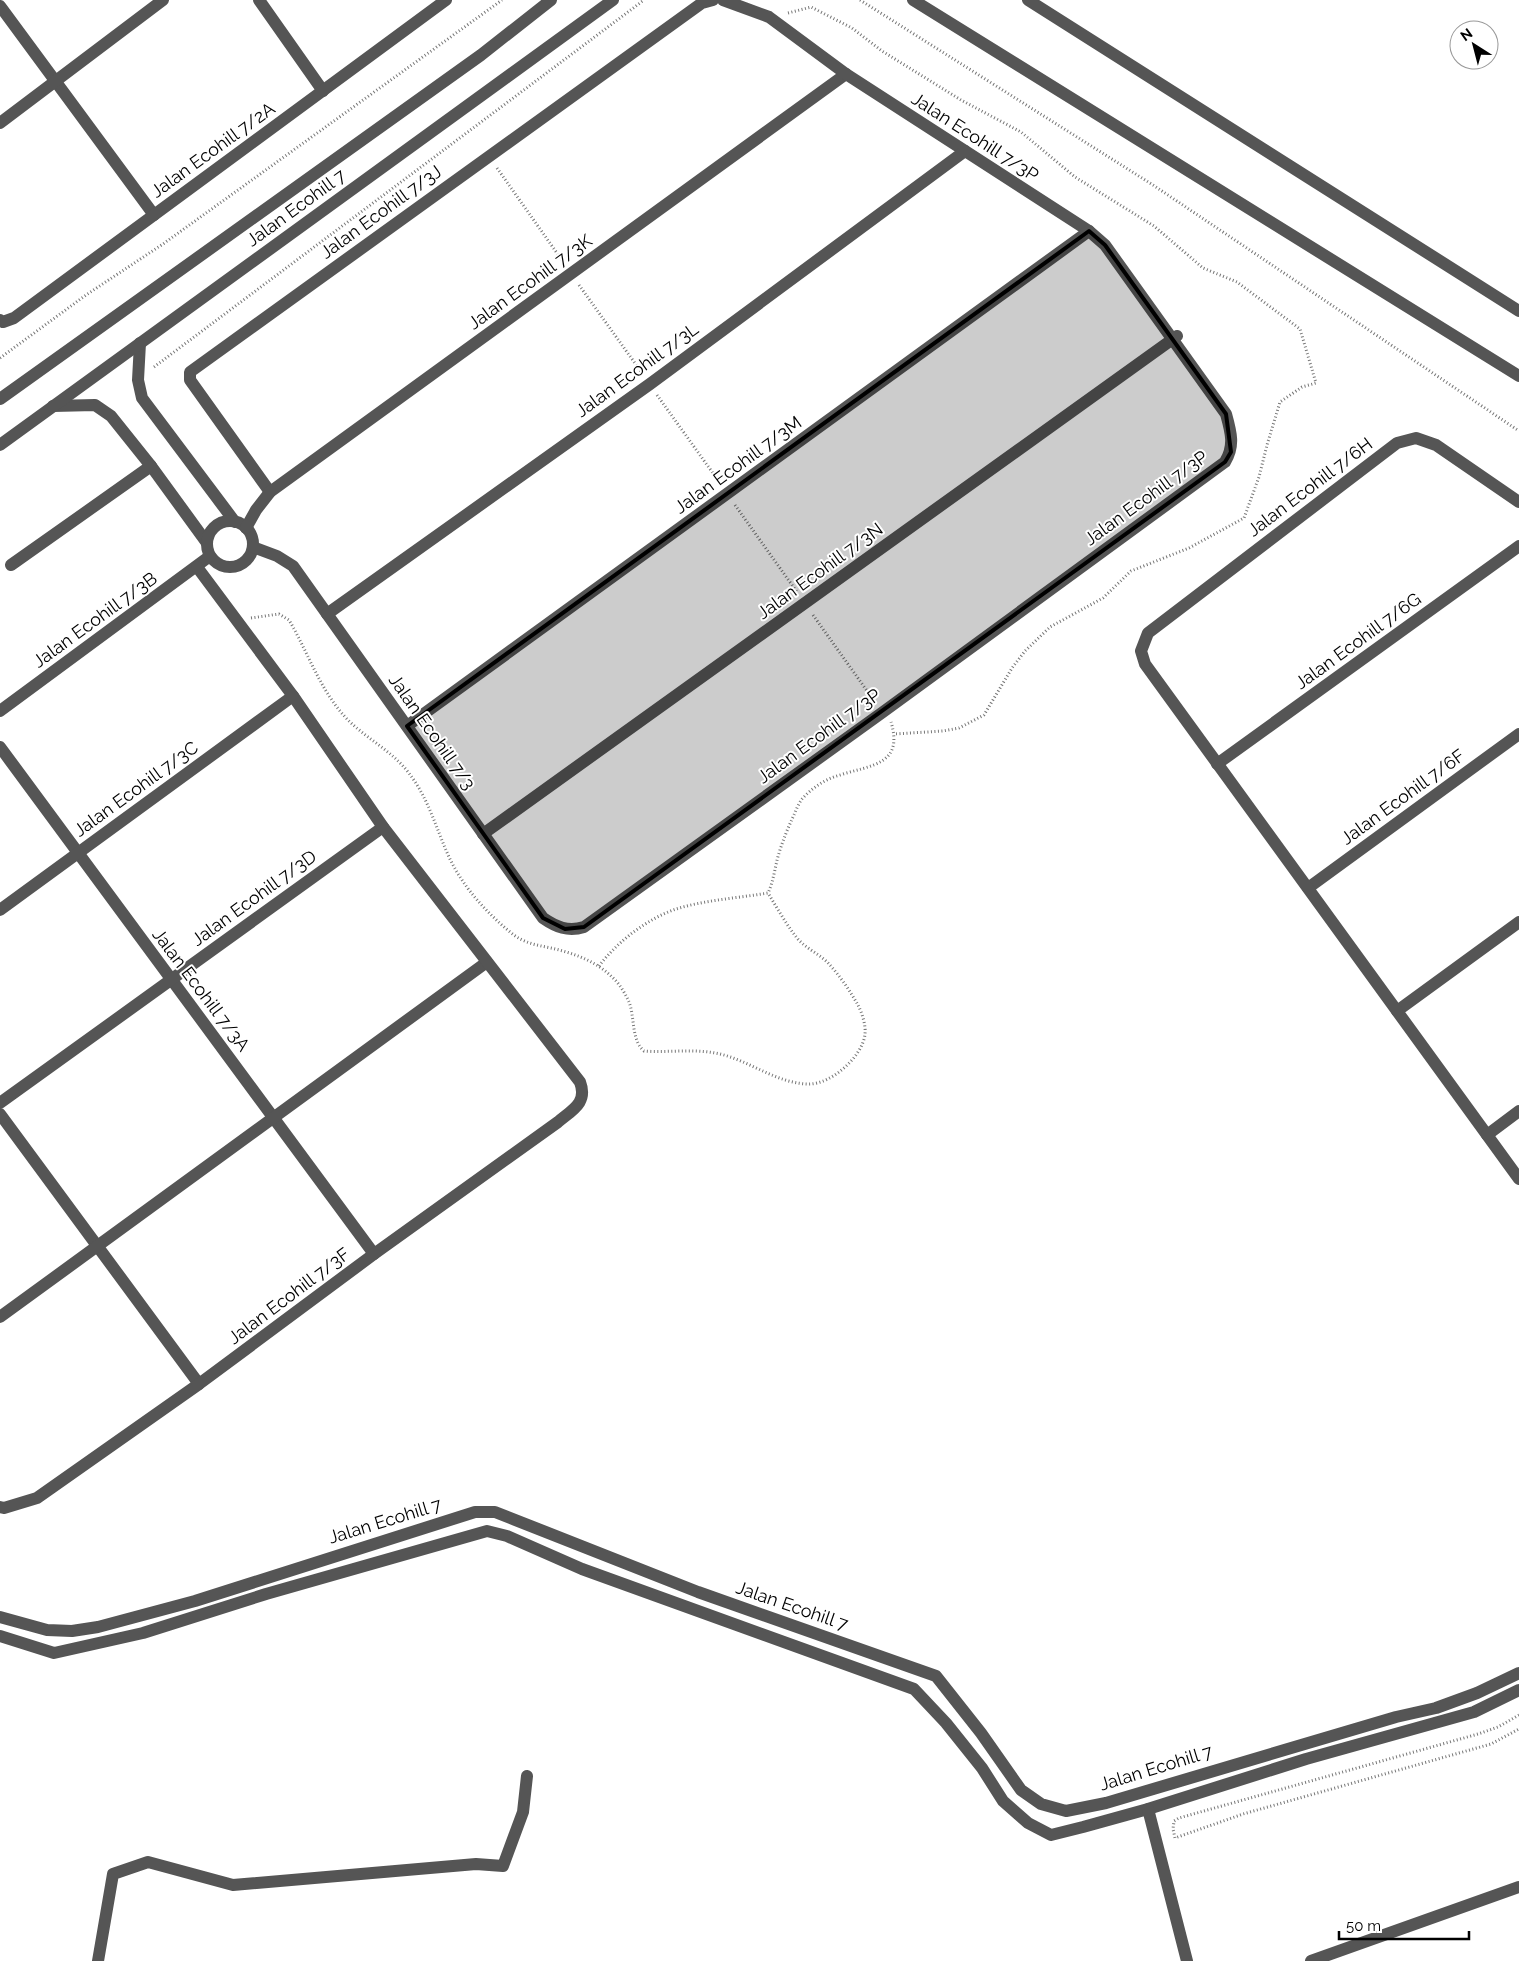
<svg xmlns="http://www.w3.org/2000/svg" width="1519" height="1961" font-family="Raleway,sans-serif">
<style>
.lines{fill:none;stroke-linecap:round;stroke-linejoin:round}
.path{stroke:#777;stroke-width:3;stroke-dasharray:1 2.5;stroke-linecap:butt}
.minor{stroke:#555;stroke-width:12}
.marked{fill:#000;fill-opacity:0.2;stroke:#000;stroke-width:4;stroke-linejoin:round}
.labels{text-anchor:middle;stroke-width:4;stroke-linejoin:round;paint-order:stroke}
.street-label{font-size:18px;fill:#000;stroke:#fff}
</style>
<rect width="100%" height="100%" fill="#fff"/>
<g class="lines">
<g class="path">
<path d="M860 0 1153 185 1519 431"/>
<path d="M788 13 811 7 852 28 882 51 961 100 1021 132 1075 177 1154 226 1203 268 1237 282 1300 329 1316 383 1302 387 1280 402 1267 445 1259 477 1244 518 1189 548 1131 571 1103 598 1050 627 1025 651 1012 668 984 715 959 728 943 731 894 734"/>
<path d="M497 168 564 263"/>
<path d="M579 285 642 373"/>
<path d="M0 358 86 295 163 244 502 0"/>
<path d="M154 367 644 0"/>
<path d="M657 395 720 483"/>
<path d="M735 505 797 592"/>
<path d="M813 615 875 702"/>
<path d="M251 618 279 614 289 620C309 654 320 691 348 720 367 739 392 751 408 772 428 797 436 828 449 857 463 887 485 911 510 932 523 943 536 945 551 948 573 953 596 961 612 977 619 983 625 993 629 1002 635 1017 631 1040 644 1051 669 1053 694 1048 720 1054 750 1061 778 1084 809 1084 832 1084 863 1056 865 1034 866 1025 862 1013 858 1005 850 991 840 976 829 964 820 954 806 949 797 938 786 924 777 908 768 893"/>
<path d="M599 966C618 941 647 919 676 909 705 900 738 898 768 893 774 880 775 866 779 853 783 840 788 828 793 817 796 811 798 804 802 799 812 788 825 779 840 775 871 765 904 765 891 722"/>
<path d="M1519 1715 1498 1727 1478 1734 1179 1818 1174 1821 1173 1829 1175 1838 1243 1814 1491 1744 1519 1729"/>
</g>
<g class="minor">
<path d="M259 0 323 91"/>
<path d="M913 0 1519 376"/>
<path d="M1028 0 1519 311"/>
<path d="M0 6 154 215"/>
<path d="M0 123 163 0"/>
<path d="M0 320 3 322 14 318 446 0"/>
<path d="M140 343 138 380 142 398 235 522"/>
<path d="M0 399 481 55 551 0"/>
<path d="M53 406 95 405 111 416 151 466 207 543"/>
<path d="M0 445 613 0"/>
<path d="M270 492 190 380V372L702 3 713 0"/>
<circle cx="230" cy="544" r="23"/>
<path d="M246 528 256 510 270 492 846 74"/>
<path d="M253 547 277 556 293 566 543 918C556 927 568 932 584 927L883 712 1225 462C1235 446 1231 432 1226 414L1105 245 1089 231 846 74 769 17 723 0"/>
<path d="M11 565 151 466"/>
<path d="M327 614 650 384 965 151"/>
<path d="M0 711 210 556"/>
<path d="M407 726 1089 231"/>
<path d="M0 747 374 1254"/>
<path d="M1217 764 1519 546"/>
<path d="M483 834 1177 336"/>
<path d="M1308 888 1519 734"/>
<path d="M0 910 293 696"/>
<path d="M1519 922 1397 1011 1519 1179"/>
<path d="M1397 1011 1145 664 1141 651 1148 633 1397 443 1416 438 1436 445 1519 502"/>
<path d="M0 1103 383 827"/>
<path d="M0 1114 199 1384"/>
<path d="M1487 1135 1519 1111"/>
<path d="M0 1317 487 962"/>
<path d="M0 1507 4 1508 37 1498 199 1384 374 1254 558 1122C572 1110 588 1103 580 1082L383 827 293 696 197 567"/>
<path d="M0 1617 47 1630 72 1631 98 1627 195 1601 475 1512H495L698 1592 936 1676 981 1733 1021 1790 1041 1804 1066 1811 1106 1803 1396 1717 1436 1708 1477 1693 1519 1673"/>
<path d="M0 1636 54 1653 143 1633 266 1594 487 1531 507 1536 582 1569 914 1689 946 1723 982 1768 1003 1801 1028 1823 1051 1835 1083 1827 1148 1809 1306 1759 1474 1712 1519 1690"/>
<path d="M1148 1809 1187 1961"/>
<path d="M98 1961 113 1874 148 1862 233 1885 476 1864 503 1866 523 1812 527 1776"/>
<path d="M1311 1961 1519 1887"/>
</g>
</g>
<path class="marked" d="M1089 231 1105 245 1226 414 1231 452 1225 462 584 927 565 929 543 918 407 726Z"/>
<g class="labels">
<g class="street-label">
<text transform="translate(975 137) rotate(33)" y="6">Jalan Ecohill 7/3P</text>
<text transform="translate(213 150) rotate(-36)" y="6">Jalan Ecohill 7/2A</text>
<text transform="translate(296 208) rotate(-36)" y="6">Jalan Ecohill 7</text>
<text transform="translate(381 212) rotate(-36)" y="6">Jalan Ecohill 7/3J</text>
<text transform="translate(530 282) rotate(-36)" y="6">Jalan Ecohill 7/3K</text>
<text transform="translate(637 370) rotate(-36)" y="6">Jalan Ecohill 7/3L</text>
<text transform="translate(738 465) rotate(-36)" y="6">Jalan Ecohill 7/3M</text>
<text transform="translate(1310 487) rotate(-37)" y="6">Jalan Ecohill 7/6H</text>
<text transform="translate(1146 498) rotate(-36)" y="6">Jalan Ecohill 7/3P</text>
<text transform="translate(820 571) rotate(-36)" y="6">Jalan Ecohill 7/3N</text>
<text transform="translate(95 620) rotate(-36)" y="6">Jalan Ecohill 7/3B</text>
<text transform="translate(1358 641) rotate(-36)" y="6">Jalan Ecohill 7/6G</text>
<text transform="translate(432 732) rotate(55)" y="6">Jalan Ecohill 7/3</text>
<text transform="translate(819 736) rotate(-36)" y="6">Jalan Ecohill 7/3P</text>
<text transform="translate(136 789) rotate(-36)" y="6">Jalan Ecohill 7/3C</text>
<text transform="translate(1403 797) rotate(-36)" y="6">Jalan Ecohill 7/6F</text>
<text transform="translate(254 898) rotate(-36)" y="6">Jalan Ecohill 7/3D</text>
<text transform="translate(201 990) rotate(53)" y="6">Jalan Ecohill 7/3A</text>
<text transform="translate(289 1296) rotate(-37)" y="6">Jalan Ecohill 7/3F</text>
<text transform="translate(385 1521) rotate(-17)" y="6">Jalan Ecohill 7</text>
<text transform="translate(792 1606) rotate(19)" y="6">Jalan Ecohill 7</text>
<text transform="translate(1156 1768) rotate(-17)" y="6">Jalan Ecohill 7</text>
</g>
</g>
<g transform="translate(1474 45) rotate(324)"><circle r="24" fill="#ffffff" stroke="#999999"/>
<path d="M0-4L9 19L0 12L-9 19Z" fill="#000000"/>
<text y="-8" font-size="14" font-weight="bold" text-anchor="middle" fill="#000000">N</text>
</g>
<path d="M1339 1931v8h130v-8" fill="none" stroke="#000000" stroke-width="2.5"/>
<text x="1346" y="1931" font-size="15" fill="#000000" stroke="#ffffff" stroke-width="4" paint-order="stroke">50 m</text>
</svg>
